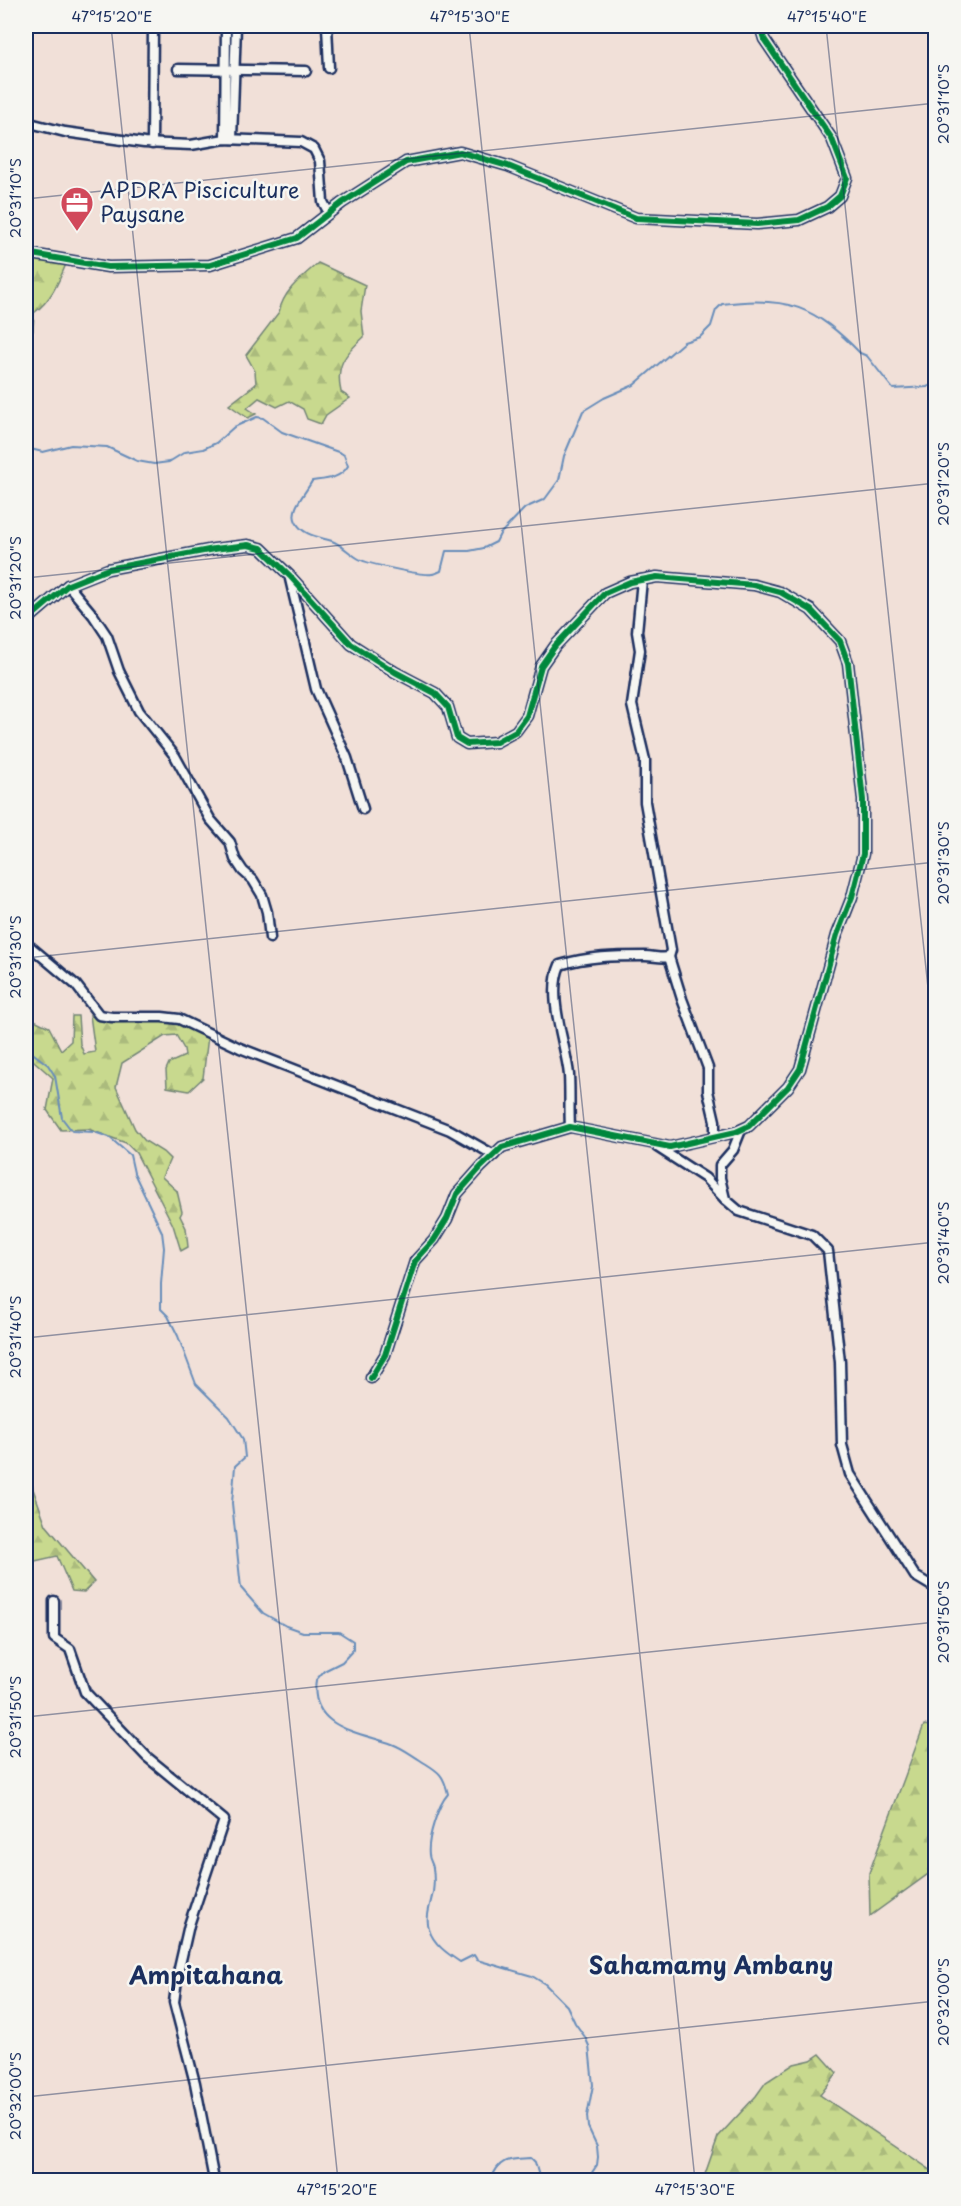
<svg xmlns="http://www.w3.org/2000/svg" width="961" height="2206" font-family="'Playpen Sans',sans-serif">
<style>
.forest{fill:url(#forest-firs);stroke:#728476;stroke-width:1.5}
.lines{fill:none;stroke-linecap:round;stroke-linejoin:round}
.stream{stroke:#688dba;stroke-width:2}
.minor-casing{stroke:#1b2f5e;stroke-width:13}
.minor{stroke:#f6f6f2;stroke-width:8}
.cycleway-casing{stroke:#f6f6f2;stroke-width:10}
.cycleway{stroke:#00873e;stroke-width:6}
.ticks{fill:none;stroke:#1b2f5e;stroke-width:1.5;stroke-opacity:0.45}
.labels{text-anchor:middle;stroke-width:5;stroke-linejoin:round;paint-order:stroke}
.poi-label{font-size:21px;fill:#1b2f5e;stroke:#f6f6f2;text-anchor:start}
.quarter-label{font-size:24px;font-weight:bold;fill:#1b2f5e;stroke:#f6f6f2}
.neatline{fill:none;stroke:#1b2f5e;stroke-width:2}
.ticks-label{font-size:15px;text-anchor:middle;fill:#1b2f5e}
</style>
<defs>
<pattern id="forest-firs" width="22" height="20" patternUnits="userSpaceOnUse" patternTransform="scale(1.5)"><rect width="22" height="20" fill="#c8d98e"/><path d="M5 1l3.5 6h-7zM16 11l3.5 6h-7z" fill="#abbb7d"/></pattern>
</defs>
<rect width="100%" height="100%" fill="#f1e0d8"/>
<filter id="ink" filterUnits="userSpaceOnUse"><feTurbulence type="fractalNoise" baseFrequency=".0167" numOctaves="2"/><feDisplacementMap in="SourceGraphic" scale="12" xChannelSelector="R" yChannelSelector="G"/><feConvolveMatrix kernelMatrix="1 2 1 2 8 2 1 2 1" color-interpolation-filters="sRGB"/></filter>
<g filter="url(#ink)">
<g class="forest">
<path d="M26 257 66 264C58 284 51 300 34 313L33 331 26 339Z"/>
<path d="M318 263 365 285 361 311 364 337C345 354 335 365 341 392L350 398 326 415 321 424 307 419 303 409 289 401 277 407 259 398 247 408 256 414 248 418 229 405 256 384 255 371 246 355 279 312C284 290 302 277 318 263Z"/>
<path d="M90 1015C109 1028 137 1020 159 1021 175 1022 194 1029 208 1036L203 1078 189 1091 167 1087 166 1070 169 1063 185 1056 184 1049 176 1035 165 1036 122 1063 116 1087 135 1129 145 1141 163 1152 170 1159 162 1177 177 1191 182 1212 180 1216 186 1228 188 1247 181 1251 173 1225 136 1153 126 1143 88 1129 61 1130 47 1110 53 1078 26 1054V1047L32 1032 26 1024V1016L49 1027 61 1050 71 1041 72 1016H78L80 1044 84 1054 95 1052Z"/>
<path d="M26 1452 33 1489 46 1525 94 1582 84 1592 72 1591 57 1556 26 1563Z"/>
<path d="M924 1725 935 1727V1869L870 1916 869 1873Z"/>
<path d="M820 2054 837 2073 820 2095 935 2173V2180H703L718 2137 756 2096 766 2082 794 2064 811 2060Z"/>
</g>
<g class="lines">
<g class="stream">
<path d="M26 448 43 452 71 445 107 447 137 461 154 464 169 462 185 452 203 449 216 443 234 427 257 417 263 418 282 432 341 453 344 455 348 466C340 479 326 479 312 481 306 493 289 509 296 522 303 536 320 537 332 541 342 545 350 554 359 559 368 564 423 576 432 574 435 574 438 572 441 571L446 551H469L484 548 496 542 500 534 525 508 545 499 559 480 564 456 583 411 604 398 634 385 684 342 700 337 711 326 716 310 722 304C787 295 815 307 860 353L867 356 893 389 927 387 936 383"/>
<path d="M26 1048 48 1065 55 1076 62 1118 72 1131 94 1132 109 1137 130 1155 134 1173 162 1232 164 1248 161 1284V1309L168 1316 178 1336 196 1384 229 1417 243 1439 245 1457 235 1466 232 1503 241 1588 263 1613 286 1626 303 1632H339L353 1641V1650L342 1662 324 1671 316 1680C309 1728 358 1732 392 1744 403 1748 410 1754 420 1760 437 1771 443 1772 448 1794 438 1805 427 1839 429 1855 429 1860 433 1864 433 1868 434 1875 434 1885 433 1892 431 1903 425 1917 429 1929 433 1944 448 1954 460 1962L474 1955 477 1960 532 1976 545 1984 567 2006 575 2023 585 2037 589 2046 593 2085 587 2116 588 2127 597 2146 598 2157 597 2165 589 2177 581 2180"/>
<path d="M491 2180C499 2158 509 2159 531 2158L535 2162 540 2180"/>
</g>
<defs>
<g id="minor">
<path d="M327 26 329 68"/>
<path d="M178 69 306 71"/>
<path d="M26 122 65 132 144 143 191 145 225 139 301 142 314 149 320 161 323 202 329 213"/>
<path d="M225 139 226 26"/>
<path d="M232 139 236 26"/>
<path d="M152 144 153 26"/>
<path d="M26 253 108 267 210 265 297 238 342 203 406 162 460 152 508 166 636 218 757 224 799 220 827 207 840 196 847 178 832 139 764 39 760 26"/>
<path d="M290 579 316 689 347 758 363 809"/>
<path d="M68 585 93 615 107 636 119 671 139 711 175 756 210 819 230 842 235 859 243 871 253 880 262 895 267 912 270 938"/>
<path d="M26 621 68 585 108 569 214 549 248 545 261 548 290 576 351 644 395 672 435 693 448 707 457 738 467 744 496 742 516 731 527 716 541 666 555 646 605 593 630 582 657 577 754 585 780 592 811 610 840 641 848 663 863 800V854L852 897 837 935 800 1069 788 1087 749 1126 736 1132 670 1147 570 1127 502 1147 481 1167 457 1194 447 1219 434 1240 415 1261 385 1355 371 1378"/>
<path d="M26 943 76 985 99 1015 112 1017H162L179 1019 240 1048 450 1130 494 1155"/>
<path d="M669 957 682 999 708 1068V1091L715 1121V1136"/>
<path d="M570 1127C569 1110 570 1092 569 1075 566 1044 546 996 560 965 588 956 616 956 645 956 654 956 661 959 669 957L671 950 645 802V760L632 705 640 650 637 632 642 580"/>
<path d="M741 1130 733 1150 720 1165V1178L725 1199 739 1211 812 1235 828 1251 840 1362 842 1445 850 1474 915 1576 930 1585H936"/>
<path d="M657 1147 705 1178 725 1199"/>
<path d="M54 1601V1638L70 1649 85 1692 147 1757 224 1820 189 1925 178 1973 174 2002 195 2083 214 2180"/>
</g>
</defs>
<use href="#minor" class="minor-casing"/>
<use href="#minor" class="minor"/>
<defs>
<g id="cycleway">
<path d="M26 253 108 267 210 265 297 238 342 203 406 162 460 152 508 166 636 218 757 224 799 220 827 207 840 196 847 178 832 139 764 39 760 26"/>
<path d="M26 621 68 585 108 569 214 549 248 545 261 548 290 576 351 644 395 672 435 693 448 707 457 738 467 744 496 742 516 731 527 716 541 666 555 646 605 593 630 582 657 577 754 585 780 592 811 610 840 641 848 663 863 800V854L852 897 837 935 800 1069 788 1087 749 1126 736 1132 670 1147 570 1127 502 1147 481 1167 457 1194 447 1219 434 1240 415 1261 385 1355 371 1378"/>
</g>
</defs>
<use href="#cycleway" class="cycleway-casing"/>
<use href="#cycleway" class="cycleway"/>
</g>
</g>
<path class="ticks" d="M111 26 338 2180M469 26 695 2180M826 26 936 1063M26 199 936 103M26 578 936 483M26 958 936 862M26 1338 936 1242M26 1717 936 1622M26 2097 936 2001"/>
<defs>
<symbol id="office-pin" viewBox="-11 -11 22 30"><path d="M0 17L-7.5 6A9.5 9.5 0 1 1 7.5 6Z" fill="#d1495b" stroke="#f6f6f2"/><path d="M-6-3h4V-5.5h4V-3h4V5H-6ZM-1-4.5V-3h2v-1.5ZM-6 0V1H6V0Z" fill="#fff"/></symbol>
</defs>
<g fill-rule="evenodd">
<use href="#office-pin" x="58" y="184" width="38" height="52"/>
</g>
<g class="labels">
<g class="poi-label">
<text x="100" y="198">APDRA Pisciculture<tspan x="100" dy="24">Paysane</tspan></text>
</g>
<g class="quarter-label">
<text x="711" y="1974">Sahamamy Ambany</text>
<text x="206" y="1984">Ampitahana</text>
</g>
</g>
<rect width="961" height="2206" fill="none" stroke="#f6f6f2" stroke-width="66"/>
<rect x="33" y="33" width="895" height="2140" class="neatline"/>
<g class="ticks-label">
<text x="112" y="22">47°15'20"E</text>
<text x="470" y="22">47°15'30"E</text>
<text x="827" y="22">47°15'40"E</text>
<text transform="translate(944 104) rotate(-90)" y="5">20°31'10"S</text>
<text transform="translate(16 198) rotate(-90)" y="5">20°31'10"S</text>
<text transform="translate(944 484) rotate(-90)" y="5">20°31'20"S</text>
<text transform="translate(16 578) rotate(-90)" y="5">20°31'20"S</text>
<text transform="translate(944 863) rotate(-90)" y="5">20°31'30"S</text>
<text transform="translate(16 957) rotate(-90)" y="5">20°31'30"S</text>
<text transform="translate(944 1243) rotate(-90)" y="5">20°31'40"S</text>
<text transform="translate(16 1337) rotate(-90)" y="5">20°31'40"S</text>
<text transform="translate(944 1622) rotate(-90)" y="5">20°31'50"S</text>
<text transform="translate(16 1717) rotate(-90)" y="5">20°31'50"S</text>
<text transform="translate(944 2002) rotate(-90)" y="5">20°32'00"S</text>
<text transform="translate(16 2096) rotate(-90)" y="5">20°32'00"S</text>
<text x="337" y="2195">47°15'20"E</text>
<text x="695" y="2195">47°15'30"E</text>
</g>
</svg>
